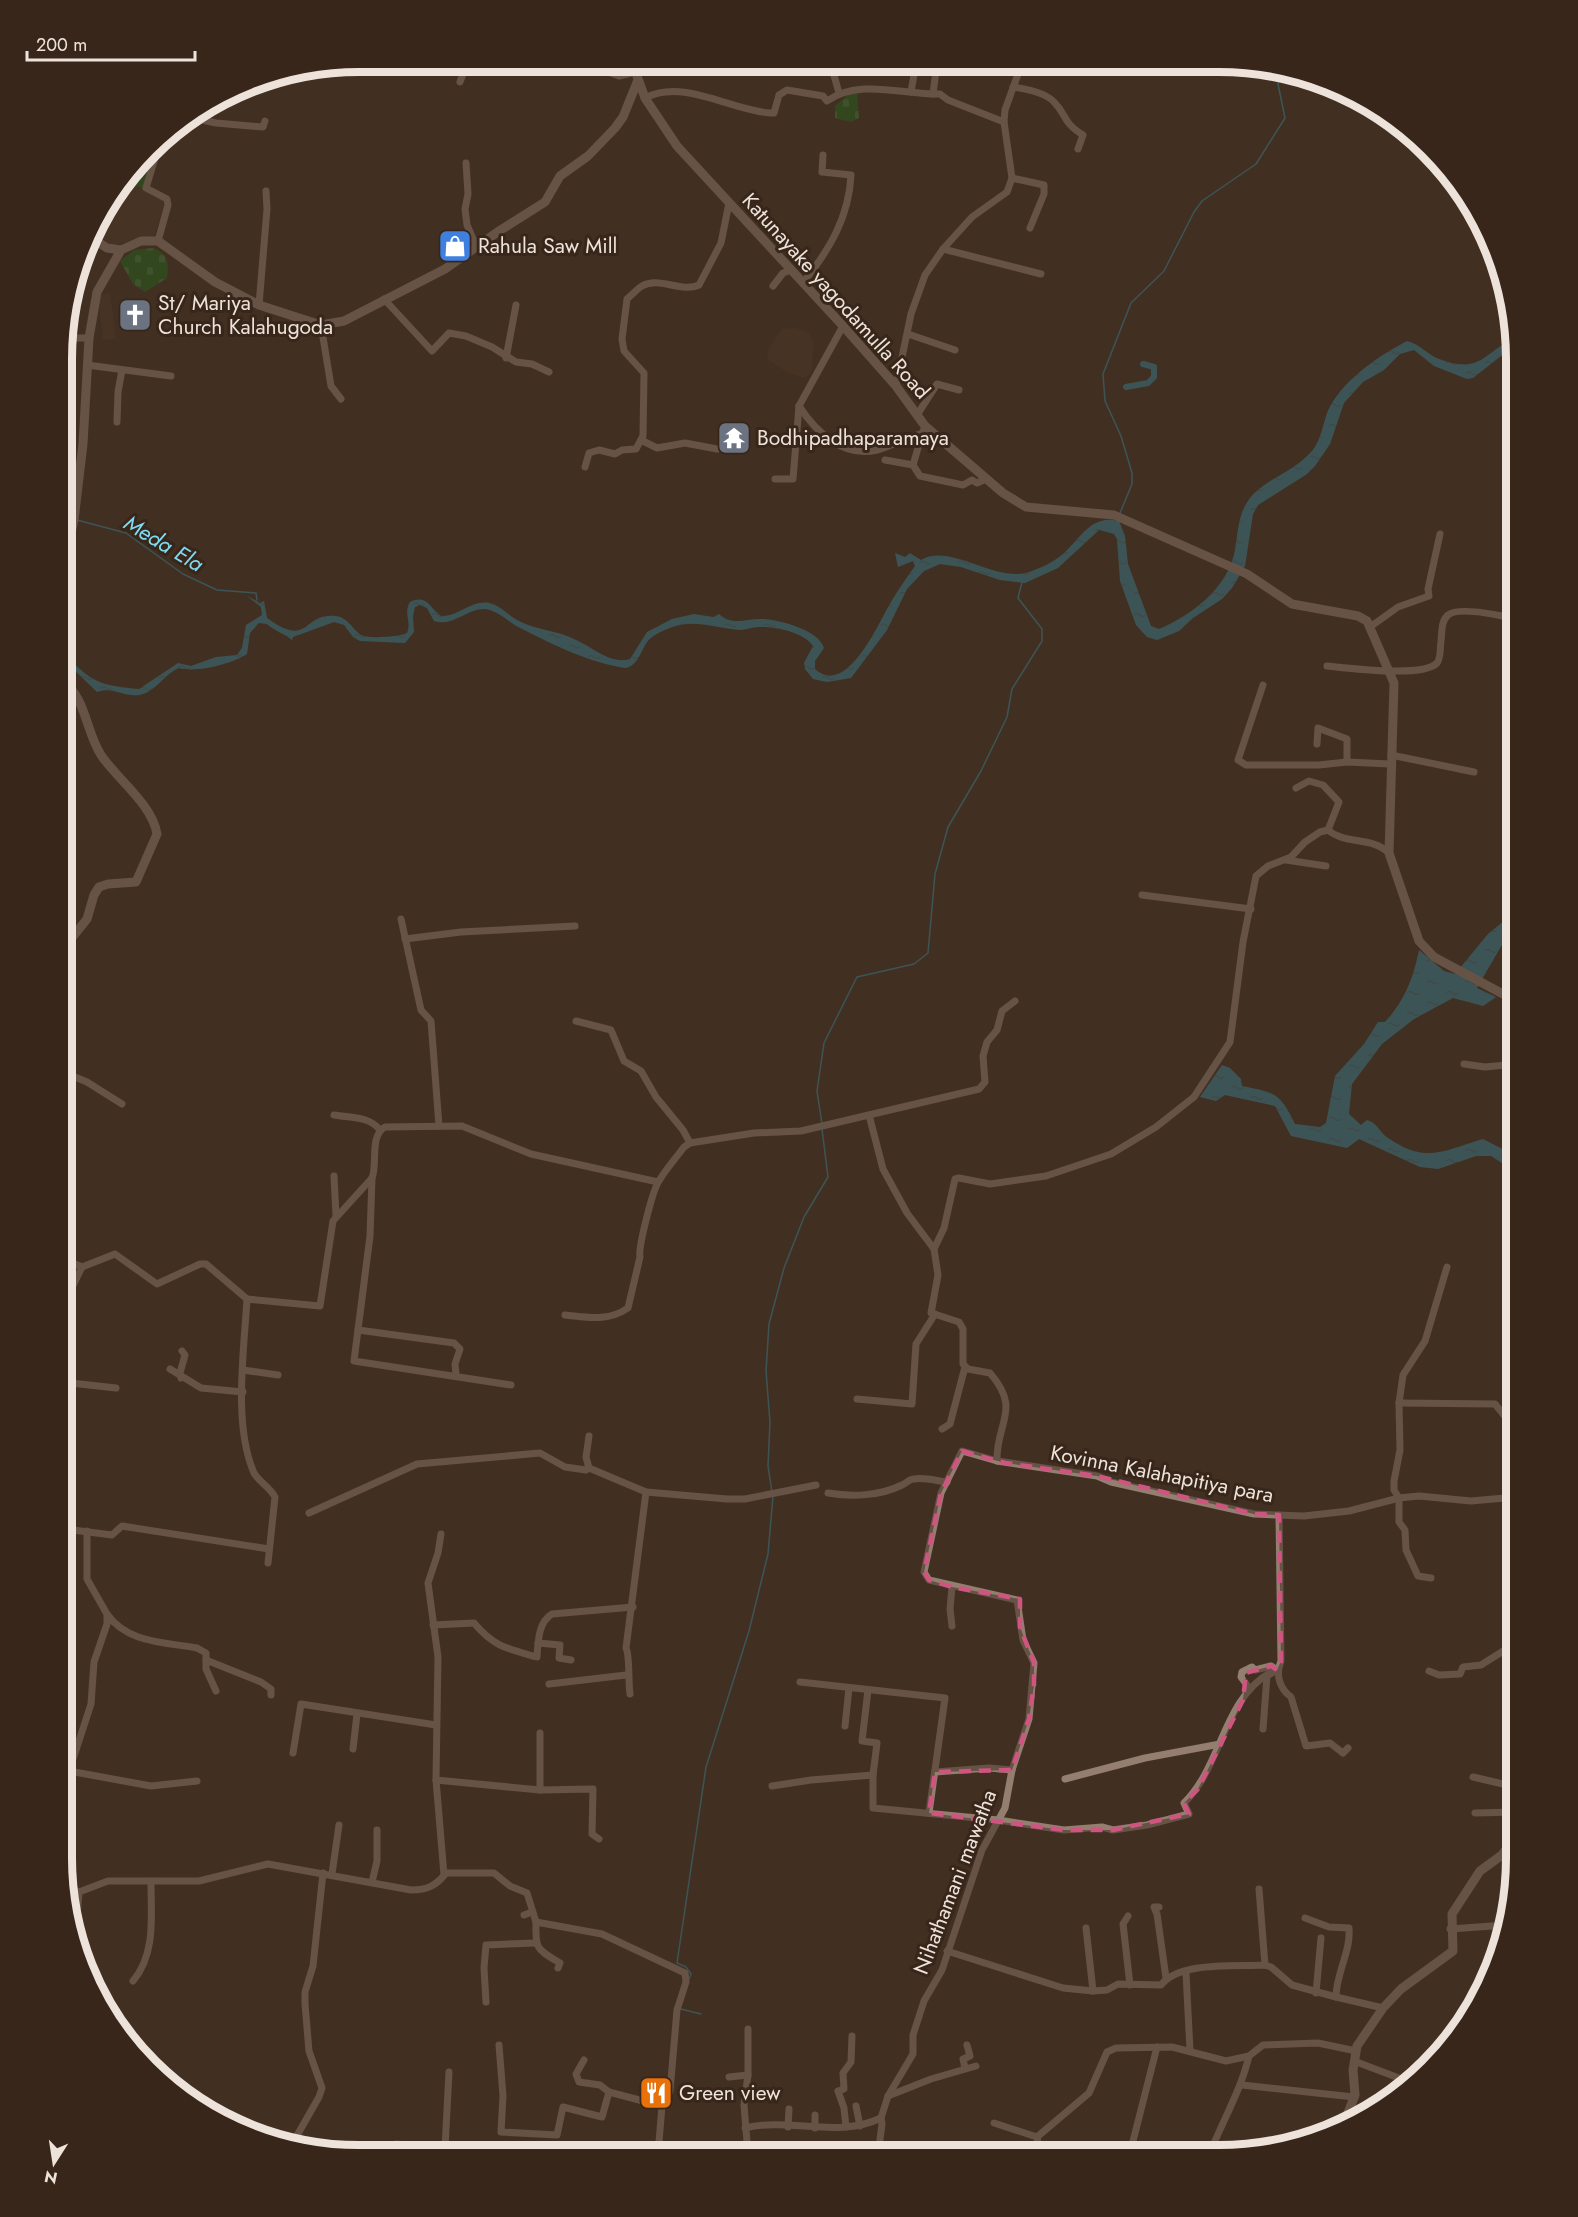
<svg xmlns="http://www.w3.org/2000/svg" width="1578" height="2217" font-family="Jost,sans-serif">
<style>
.built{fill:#4e3826}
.cemetery{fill:url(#cemetery-stones)}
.park{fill:url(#park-dots)}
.water{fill:url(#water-ripples)}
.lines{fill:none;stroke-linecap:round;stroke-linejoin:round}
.stream{stroke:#388294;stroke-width:1.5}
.canal{stroke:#388294;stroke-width:6}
.street{stroke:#937e6f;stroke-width:7}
.secondary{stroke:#937e6f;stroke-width:9}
.marked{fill:none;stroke:#cf5581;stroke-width:4.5;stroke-dasharray:12 8;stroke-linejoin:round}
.labels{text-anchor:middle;stroke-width:6;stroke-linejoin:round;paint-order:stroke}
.poi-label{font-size:21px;fill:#eee3da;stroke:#372619;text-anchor:start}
.street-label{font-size:21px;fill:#eee3da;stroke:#372619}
.water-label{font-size:22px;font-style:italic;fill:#7ddcf3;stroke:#372619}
.rim{fill:none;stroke:#eee3da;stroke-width:8}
</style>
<defs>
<pattern id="cemetery-stones" width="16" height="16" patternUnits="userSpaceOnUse" patternTransform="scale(1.5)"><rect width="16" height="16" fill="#22651b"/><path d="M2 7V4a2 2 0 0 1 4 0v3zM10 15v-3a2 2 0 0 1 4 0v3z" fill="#427b3c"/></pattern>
<pattern id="park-dots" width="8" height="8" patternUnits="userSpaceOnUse" patternTransform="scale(1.5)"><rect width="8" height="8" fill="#22651b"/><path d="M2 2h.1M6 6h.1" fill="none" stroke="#427b3c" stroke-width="1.8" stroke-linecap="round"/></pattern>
<pattern id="water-ripples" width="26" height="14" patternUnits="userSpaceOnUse" patternTransform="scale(1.5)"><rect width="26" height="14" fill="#388294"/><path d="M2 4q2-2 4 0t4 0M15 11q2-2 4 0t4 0" fill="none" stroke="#3e6973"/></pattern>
</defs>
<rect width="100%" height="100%" fill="#413022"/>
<g class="built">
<path d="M158 141 145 190 162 198 164 205 154 237 134 239 113 246 95 232 102 210Z"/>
<path d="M110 293 116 339 103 340 98 295Z"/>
<path d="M795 328 808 332 814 343 811 372 805 378 787 372 770 361 767 357 769 348 782 329Z"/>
</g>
<g class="cemetery">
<path d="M850 93 857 94 859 118 851 122 835 118V106Z"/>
<path d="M153 248C168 255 169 261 167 278L145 292 133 284 120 261 134 250Z"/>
</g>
<path class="park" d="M153 147 144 188 123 183Z"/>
<g class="water">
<path d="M1514 338 1515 345 1473 378 1467 379 1434 366 1414 350 1400 354 1384 370 1363 382 1344 403 1330 444 1315 466 1307 474 1258 505 1253 514 1245 566 1232 588 1222 599 1193 618 1179 631 1157 640 1147 637 1136 625 1120 581 1117 539 1114 534 1099 530 1058 568 1025 583 1000 580 961 567 940 564 924 571 907 589 887 630 851 678 827 682 813 679 805 669 804 663 813 646C804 632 775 626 758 627 752 627 746 630 740 630 706 627 689 615 655 635 640 643 643 663 626 668 590 663 554 645 522 629 511 624 502 614 490 610 470 604 455 628 434 621L427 608 420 605 415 607 413 616 414 632 405 643 360 641 353 637 344 625 334 622 293 637 290 647 292 640C286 634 274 631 267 624L259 623 250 633 247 654C232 664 196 673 179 668 164 674 156 692 139 695 123 697 112 686 97 692L64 660V655L67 654C88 683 105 686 139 689L178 663 191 666 216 657 237 655 242 648 246 625 262 615 261 607 247 596 260 603 264 601 267 618C310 649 302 613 335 616 348 617 352 629 361 635 369 639 399 637 407 633 412 622 403 613 410 602 428 594 429 608 441 616 460 617 473 597 493 604 503 608 511 618 521 622 538 630 558 631 574 639 591 646 610 665 630 659L647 632 672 619 694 614 713 617 719 614C733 627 747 618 763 619 780 620 819 630 824 648L815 661V669C845 697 876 629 887 609 895 594 905 580 915 566L913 561 898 567 895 553 905 557 910 553 921 560C949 543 993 581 1026 573 1039 569 1052 563 1063 554 1081 538 1091 514 1119 521L1125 536 1128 564 1151 626 1159 629C1192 615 1228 588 1235 550 1238 533 1238 515 1248 501 1262 480 1293 473 1312 451 1320 442 1323 425 1327 413 1340 382 1378 356 1407 341 1420 344 1428 355 1439 359 1481 374 1481 355 1514 338Z"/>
<path d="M1516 911V934L1503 943 1477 988 1496 997 1483 1006 1453 998 1414 1019 1382 1044 1352 1084 1349 1114 1361 1125 1367 1120C1378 1123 1379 1132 1388 1138 1426 1164 1443 1151 1483 1139L1516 1156V1172L1491 1156H1476L1438 1169 1420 1167 1359 1139 1347 1148 1291 1136 1275 1106 1225 1095 1216 1101 1200 1097 1222 1065 1230 1068 1241 1079 1242 1086C1276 1093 1280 1093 1295 1124L1320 1127 1326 1123 1335 1076 1364 1044 1378 1022H1385C1405 1000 1413 979 1419 950L1444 971 1455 974 1488 934Z"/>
<path d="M1516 1363V1404L1509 1391 1505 1371Z"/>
</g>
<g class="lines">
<g class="stream">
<path d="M1120 513 1132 484V473L1121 436 1105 401 1103 374 1131 303 1164 271 1194 212 1202 201 1256 164 1285 118 1278 84 1282 70"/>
<path d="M64 516 69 518"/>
<path d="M77 520 126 533 183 574 217 590 256 593 257 600"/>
<path d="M822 1124 817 1091 824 1043 857 977 914 964 928 953 935 874 948 827 981 771 1007 717 1012 689 1042 641V629L1018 598 1022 582"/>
<path d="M772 1492 768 1466 770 1422 766 1371 769 1324 784 1268 804 1217 828 1177 822 1129"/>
<path d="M689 1979 691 1974 686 1967 677 1963 706 1767 749 1631 768 1554 773 1496"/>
<path d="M681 2009 701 2014"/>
</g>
<path class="canal" d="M1126 387 1148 383 1154 377V367L1143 364"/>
<g class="street">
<path d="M459 62 463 74 460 82"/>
<path d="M582 62 619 76 635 72"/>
<path d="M834 63 833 72 839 93"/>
<path d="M1013 87C1025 89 1045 92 1054 102 1067 115 1062 122 1083 135L1078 149"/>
<path d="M911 92 916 63"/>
<path d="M933 94 937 63"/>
<path d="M645 98C683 78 730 110 770 113H774L779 95 787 90 823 96 827 101C860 78 903 95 940 94L948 100 1004 122"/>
<path d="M193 118 216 123 263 127 265 121"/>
<path d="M466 163 468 194 465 209 467 225 477 248"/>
<path d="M1012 178 1044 185V194L1030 228"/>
<path d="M158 241 168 205 167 199 146 188 161 138"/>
<path d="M943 249 1041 274"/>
<path d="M803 283C829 250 849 218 851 175L822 172 823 155"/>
<path d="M773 286 783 273 791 270"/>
<path d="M384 299 432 351 449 333 466 336 492 347 516 362 532 364 549 372"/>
<path d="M259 305 267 209 266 191"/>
<path d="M321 325 331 386 341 399"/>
<path d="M908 334 955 350"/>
<path d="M64 338H89"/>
<path d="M506 358 516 305"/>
<path d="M87 365 171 376"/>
<path d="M896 386 911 314 925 275 943 249 972 217 1007 192 1012 178 1004 122 1005 110 1022 63"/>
<path d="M799 406C816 432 843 458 877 450 893 446 905 437 921 434"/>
<path d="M917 415 937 384 959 390"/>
<path d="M117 422 118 392 122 370"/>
<path d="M923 431 913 465 920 476 963 485 972 480 977 483 986 479"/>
<path d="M641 440 657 448 685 443 717 449"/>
<path d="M885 460 913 465"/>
<path d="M585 467 589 453 599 450 615 454 622 450 636 449 643 436 644 373 624 351 622 339 627 299C632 295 637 289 642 286 659 276 681 293 699 285L721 243 729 203"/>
<path d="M775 479H793L799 406 843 326"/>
<path d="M1370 627 1398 607 1429 596 1428 589 1440 534"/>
<path d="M1327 666C1347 668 1423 678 1437 663 1441 659 1440 647 1441 641 1442 632 1441 621 1448 615 1459 606 1503 616 1516 619"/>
<path d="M1263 685 1238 760 1246 765H1319L1347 762"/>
<path d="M1317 744 1318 728 1347 739V762L1390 764"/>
<path d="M1391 755 1474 772"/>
<path d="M1296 788 1309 781 1323 785 1339 802 1328 830"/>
<path d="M1286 860 1326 866"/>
<path d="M1142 895 1251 909"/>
<path d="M401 919 421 1010 431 1021 439 1126"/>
<path d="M405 939 461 932 575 926"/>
<path d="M576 1021 611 1030 624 1061 641 1071 656 1097 683 1130 690 1143"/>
<path d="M1464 1064 1485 1067 1516 1064"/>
<path d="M63 1072 87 1082 122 1104"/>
<path d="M334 1115C351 1118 369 1116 380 1130"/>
<path d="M869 1115 883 1169 907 1213 934 1249 938 1275 931 1313 959 1322 963 1329V1364L968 1369 990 1373C1022 1410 996 1422 997 1461L1097 1476 1111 1482 1254 1514 1304 1516 1349 1511 1399 1498 1419 1496 1471 1501 1516 1497"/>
<path d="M334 1176 336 1216"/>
<path d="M372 1178 370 1236 354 1361 511 1385"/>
<path d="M934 1249 944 1228 955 1179 959 1178 990 1184 1046 1176 1111 1154 1156 1127 1194 1097 1230 1042 1243 942 1256 876 1268 866 1291 857 1305 842 1320 832 1328 830C1345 845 1371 836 1389 853"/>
<path d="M63 1259 82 1267 115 1254 157 1284 200 1264H206L247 1299 320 1306 333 1221 372 1178C378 1164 369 1136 385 1127L462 1126 531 1154 658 1182"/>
<path d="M247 1299C244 1351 233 1425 254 1473 259 1482 270 1487 275 1497L268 1563"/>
<path d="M62 1308 82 1267"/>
<path d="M565 1315C587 1317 608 1322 628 1308L640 1257C638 1247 653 1189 659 1181 666 1169 676 1158 684 1147L690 1143 754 1133 801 1131 979 1089 985 1082 983 1056 987 1042 997 1030 1002 1011 1015 1001"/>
<path d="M358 1330 454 1343 460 1349 455 1364 456 1374"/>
<path d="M170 1369 201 1388 243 1392"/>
<path d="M243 1370 278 1375"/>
<path d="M181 1378 180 1373 185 1355 182 1351"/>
<path d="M62 1382 116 1388"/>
<path d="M857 1399 912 1404 916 1344 935 1314"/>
<path d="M1399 1403 1495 1404 1516 1430"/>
<path d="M942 1429 950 1424 965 1367"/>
<path d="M589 1436 586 1457 589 1468 646 1492 727 1499H745L816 1485"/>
<path d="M828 1493C852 1497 880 1496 902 1485 907 1483 909 1479 914 1479 924 1477 937 1481 947 1482"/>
<path d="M62 1510 65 1529 112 1535 122 1526 269 1549"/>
<path d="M309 1513 417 1464 540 1453 565 1467 586 1470 589 1468"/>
<path d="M1279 1515 1281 1661C1275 1675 1280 1689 1291 1697L1306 1746 1330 1743 1343 1753 1348 1748"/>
<path d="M441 1534 438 1553 428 1583 438 1657 436 1780 444 1875"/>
<path d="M1431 1578 1418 1576 1406 1550 1405 1530 1399 1522V1498L1394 1490V1481L1400 1450 1399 1403 1403 1375 1425 1341 1447 1267"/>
<path d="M952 1587 950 1609 952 1626"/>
<path d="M107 1614C127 1643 164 1642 197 1648L206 1653V1660L261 1682 271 1689V1695"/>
<path d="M433 1625 474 1623C494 1647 508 1649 537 1657 538 1643 538 1622 552 1614L633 1607"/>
<path d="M538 1643 560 1645 559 1658 571 1660"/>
<path d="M206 1660V1669L216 1691"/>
<path d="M1429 1671 1439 1675 1460 1674 1463 1667 1481 1665 1516 1643"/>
<path d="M800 1682 945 1698 929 1813"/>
<path d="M549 1684 626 1675"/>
<path d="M868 1690 862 1741 877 1743 873 1775V1808L998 1820 1064 1830 1102 1827 1113 1830 1147 1825 1189 1814 1184 1803C1222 1766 1223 1699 1271 1672"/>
<path d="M1246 1692 1247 1685 1241 1677 1242 1672 1252 1667 1255 1670 1271 1666 1277 1670 1267 1676 1263 1729"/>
<path d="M630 1694C628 1681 630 1655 626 1648L646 1492"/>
<path d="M845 1726 849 1688"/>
<path d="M353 1749 357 1714"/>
<path d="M293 1753 301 1704 436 1725"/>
<path d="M69 1771 151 1786 197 1781"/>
<path d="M935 1772 989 1768 1012 1770"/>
<path d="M1473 1777 1516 1787"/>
<path d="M1065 1779 1145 1758 1220 1744"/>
<path d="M436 1780 540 1790 593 1789 592 1834 599 1839"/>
<path d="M772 1786 811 1780 873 1775"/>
<path d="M540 1790V1733"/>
<path d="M62 1793 91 1704 94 1662 107 1624V1614L87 1579V1531"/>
<path d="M1475 1813 1516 1812"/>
<path d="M332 1874 339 1825"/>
<path d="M372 1882 377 1861V1830"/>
<path d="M1259 1889 1265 1965"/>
<path d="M66 1893 79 1892 108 1881H199L268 1864 411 1890C427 1890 436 1886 446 1873H494L510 1886 527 1893 536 1922 602 1934 685 1973 686 1982 677 2010 670 2091 662 2106 658 2154"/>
<path d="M1159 1907H1154L1157 1914 1166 1978"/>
<path d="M524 1915 532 1912"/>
<path d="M1128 1916 1123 1924 1130 1985"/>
<path d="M1305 1918 1329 1927 1349 1928C1351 1952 1336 1973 1336 1997L1383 2008"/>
<path d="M536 1922C535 1950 537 1949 560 1963L558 1968"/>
<path d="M1086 1928 1093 1991"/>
<path d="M1450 1929 1506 1925"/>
<path d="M75 1943 79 1892"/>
<path d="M947 1951 1063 1988 1093 1991 1107 1990 1118 1984 1161 1985C1180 1961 1236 1967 1265 1965L1271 1967 1292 1985 1336 1997"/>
<path d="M1186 1973 1190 2050"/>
<path d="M133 1981C156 1954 151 1916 151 1882"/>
<path d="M1316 1993 1321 1938"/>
<path d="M486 2002 484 1968 486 1945 535 1943"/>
<path d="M499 2045 503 2096 501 2132 557 2135 563 2107 602 2117 609 2092"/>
<path d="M584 2060 576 2074 579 2082 600 2085 609 2092 662 2106"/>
<path d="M1354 2061 1412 2083"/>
<path d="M965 2068 963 2059 970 2056 967 2045"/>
<path d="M729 2077 748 2075"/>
<path d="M1242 2085 1354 2097"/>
<path d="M888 2096 913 2054V2035L924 2001 942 1970 982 1850 1005 1808 1012 1770 1029 1719 1034 1663 1023 1640 1017 1600 929 1580 924 1572 941 1493 962 1451 997 1461"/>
<path d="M856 2106 860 2126"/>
<path d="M815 2115V2128"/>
<path d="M881 2118 888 2096 931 2079 976 2066"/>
<path d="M994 2123 1037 2137 1038 2145 1031 2155"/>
<path d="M788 2127 789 2109"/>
<path d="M846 2127 844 2108 838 2091 844 2089 843 2073 851 2062 852 2036"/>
<path d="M745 2128C789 2117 837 2139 881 2118L882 2124 878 2155"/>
<path d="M1037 2137 1089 2093 1107 2052 1116 2048 1172 2047 1226 2061 1249 2056 1263 2045 1318 2043 1356 2051"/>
<path d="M1132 2145 1157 2047"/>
<path d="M297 2147 295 2139 319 2097 322 2088 309 2051 305 2004V1992L313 1966 323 1873"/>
<path d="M388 2153 396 2144 445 2148 449 2072"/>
<path d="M748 2154 744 2105 748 2075V2029"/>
<path d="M1199 2155 1210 2153C1223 2120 1241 2090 1249 2056"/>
</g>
<g class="secondary">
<path d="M632 62 645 98 677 146 843 326 896 386 925 426 1003 493 1026 507 1114 515 1247 574 1292 604 1358 616 1367 621 1394 683 1389 853 1419 941 1434 957 1516 1001"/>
<path d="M92 238 107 248 121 250"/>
<path d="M64 563 74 520 83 444 89 338 97 292 121 250 141 241H158L215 282 259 305 321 325 344 321 445 269 499 231 545 202 560 176 588 156 615 128 623 117 638 80"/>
<path d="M63 949 87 919 94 895 99 887 108 884 136 882 157 834C152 804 117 779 101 755 86 732 86 698 63 681"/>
<path d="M1342 2128 1355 2095 1353 2070 1357 2046 1383 2008 1401 1989 1453 1951 1452 1914 1480 1871 1502 1855 1516 1835"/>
</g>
</g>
<path d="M0 0H1578V2217H0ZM962 1451 1005 1463 1097 1476 1254 1514 1279 1515 1281 1661 1277 1670 1271 1666 1246 1673 1243 1700 1198 1789 1184 1803 1189 1814 1113 1830H1064L929 1813 935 1772 1012 1770 1029 1719 1034 1685V1663L1020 1627V1599L952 1587 929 1580 924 1572 941 1493Z" fill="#413022" fill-opacity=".55" fill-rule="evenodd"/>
<path class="marked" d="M962 1451 1005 1463 1097 1476 1254 1514 1279 1515 1281 1661 1277 1670 1271 1666 1246 1673 1243 1700 1198 1789 1184 1803 1189 1814 1113 1830H1064L929 1813 935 1772 1012 1770 1029 1719 1034 1685V1663L1020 1627V1599L952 1587 929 1580 924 1572 941 1493Z"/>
<defs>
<symbol id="shop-square" viewBox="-11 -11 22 22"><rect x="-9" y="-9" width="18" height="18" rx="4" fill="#3f7fe0" stroke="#372619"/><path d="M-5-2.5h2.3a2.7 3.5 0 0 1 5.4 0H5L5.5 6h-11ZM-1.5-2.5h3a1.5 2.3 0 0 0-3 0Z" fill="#fff"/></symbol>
<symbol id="church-square" viewBox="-11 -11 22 22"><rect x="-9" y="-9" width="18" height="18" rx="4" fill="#6b7280" stroke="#372619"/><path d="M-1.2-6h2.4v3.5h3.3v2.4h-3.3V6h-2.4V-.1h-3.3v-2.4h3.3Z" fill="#fff"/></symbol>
<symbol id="temple-square" viewBox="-11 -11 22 22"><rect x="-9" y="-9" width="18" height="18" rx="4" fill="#6b7280" stroke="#372619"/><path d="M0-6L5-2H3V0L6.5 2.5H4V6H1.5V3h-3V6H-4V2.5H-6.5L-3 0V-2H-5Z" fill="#fff"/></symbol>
<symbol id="restaurant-square" viewBox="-11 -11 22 22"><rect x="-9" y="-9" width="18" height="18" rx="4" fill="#e8710a" stroke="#372619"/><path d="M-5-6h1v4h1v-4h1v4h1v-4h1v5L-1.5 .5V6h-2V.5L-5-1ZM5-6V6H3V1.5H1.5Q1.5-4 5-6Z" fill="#fff"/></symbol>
</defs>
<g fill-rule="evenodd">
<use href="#shop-square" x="436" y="227" width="38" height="38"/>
<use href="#church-square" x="116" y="296" width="38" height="38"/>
<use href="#temple-square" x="715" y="419" width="38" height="38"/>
<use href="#restaurant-square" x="637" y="2074" width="38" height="38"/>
</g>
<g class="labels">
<g class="poi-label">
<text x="478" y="253">Rahula Saw Mill</text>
<text x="158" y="310">St/ Mariya<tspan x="158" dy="24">Church Kalahugoda</tspan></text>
<text x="757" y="445">Bodhipadhaparamaya</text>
<text x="679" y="2100">Green view</text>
</g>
<g class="street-label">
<text transform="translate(836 296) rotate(48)" y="7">Katunayake yagodamulla Road</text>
<text transform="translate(1162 1474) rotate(11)" y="7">Kovinna Kalahapitiya para</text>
<text transform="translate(955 1882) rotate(-69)" y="7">Nihathamani mawatha</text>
</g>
<g class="water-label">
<text transform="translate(164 543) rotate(31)" y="8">Meda Ela</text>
</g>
</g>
<path d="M0 0H1578V2217H0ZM359 72H1219A287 287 0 0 1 1506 359V1858A287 287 0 0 1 1219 2145H359A287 287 0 0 1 72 1858V359A287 287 0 0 1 359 72Z" fill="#372619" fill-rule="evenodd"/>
<path class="rim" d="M359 72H1219A287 287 0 0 1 1506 359V1858A287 287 0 0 1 1219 2145H359A287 287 0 0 1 72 1858V359A287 287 0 0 1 359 72Z"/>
<g transform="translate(54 2163) rotate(192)" stroke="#372619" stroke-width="4.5" paint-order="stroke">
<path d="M0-4.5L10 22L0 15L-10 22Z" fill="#eee3da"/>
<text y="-9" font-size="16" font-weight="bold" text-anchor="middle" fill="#eee3da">N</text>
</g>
<path d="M27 51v9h168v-9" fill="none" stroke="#eee3da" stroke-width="3"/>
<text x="36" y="51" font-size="18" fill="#eee3da" stroke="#372619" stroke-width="4.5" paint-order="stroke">200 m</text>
</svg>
